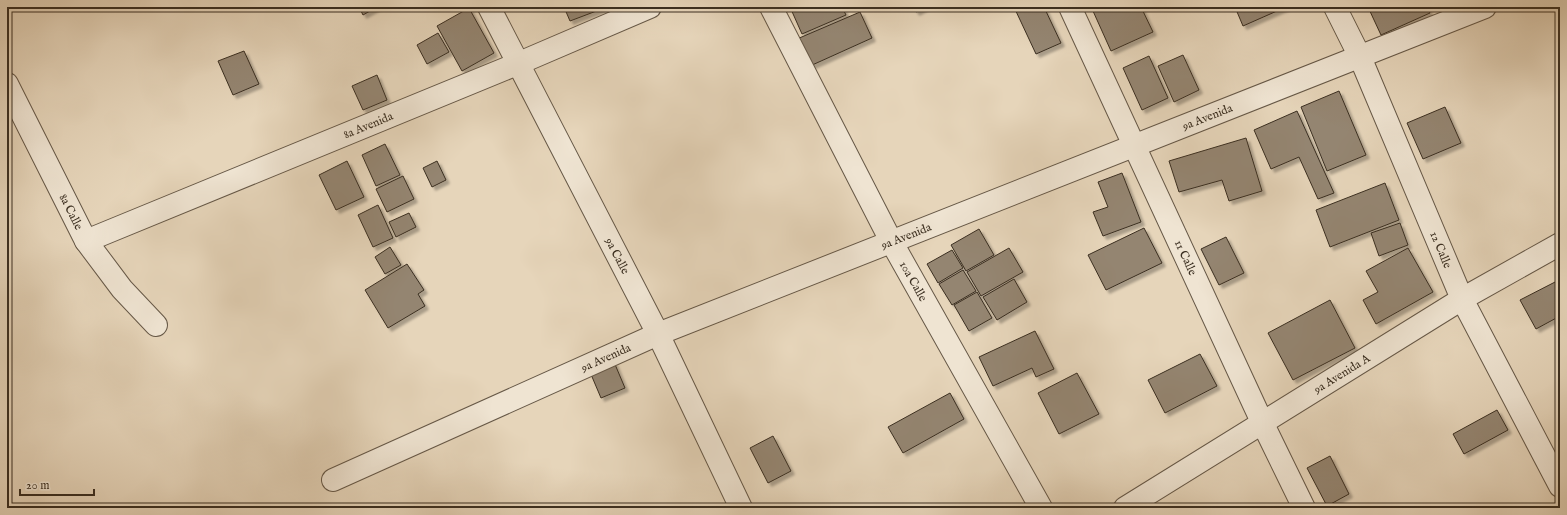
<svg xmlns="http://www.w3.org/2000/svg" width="1567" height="515" font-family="'IM FELL English',serif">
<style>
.building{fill:#948571;stroke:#3b2f21;filter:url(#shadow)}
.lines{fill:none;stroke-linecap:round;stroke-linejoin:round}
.street-casing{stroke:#665847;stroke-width:24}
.street{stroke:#efe4d2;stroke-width:22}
.labels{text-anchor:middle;stroke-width:3;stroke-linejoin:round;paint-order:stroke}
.street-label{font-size:12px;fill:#3b2f21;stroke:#efe4d2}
</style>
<defs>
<filter id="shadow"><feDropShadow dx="3.5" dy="3.5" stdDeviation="1" flood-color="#0004"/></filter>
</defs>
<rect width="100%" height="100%" fill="#e6d5ba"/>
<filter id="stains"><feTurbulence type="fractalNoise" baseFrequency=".005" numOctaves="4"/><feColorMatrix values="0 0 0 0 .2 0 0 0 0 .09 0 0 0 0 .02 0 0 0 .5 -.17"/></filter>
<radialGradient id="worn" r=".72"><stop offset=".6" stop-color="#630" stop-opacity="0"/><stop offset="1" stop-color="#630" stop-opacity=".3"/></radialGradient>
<g class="building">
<path d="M359 7H377L363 15Z"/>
<path d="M564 7H607L570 21Z"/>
<path d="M790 7H842L846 15 802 34Z"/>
<path d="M913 7H925L916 12Z"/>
<path d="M1014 7H1044L1061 43 1036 54Z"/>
<path d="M1103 7H1141L1153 32 1111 51 1093 11Z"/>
<path d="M1235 7H1286L1243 26Z"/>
<path d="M1368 7H1427L1430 13 1381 35Z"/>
<path d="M469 8 494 53 462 71 437 26Z"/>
<path d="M860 12 872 38 810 66 797 39Z"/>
<path d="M438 33 449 52 427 64 417 45Z"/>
<path d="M244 51 259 84 233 95 218 61Z"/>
<path d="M1183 55 1199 90 1174 102 1158 66Z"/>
<path d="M1149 56 1168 98 1142 110 1123 68Z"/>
<path d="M377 75 387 100 363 110 352 86Z"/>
<path d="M1339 91 1366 155 1327 171 1301 107Z"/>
<path d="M1445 107 1461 143 1423 159 1407 123Z"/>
<path d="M1297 111 1334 193 1318 199 1299 157 1271 169 1254 130Z"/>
<path d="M1246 138 1262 191 1229 201 1222 180 1179 192 1169 161Z"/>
<path d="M385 144 400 175 376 186 362 155Z"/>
<path d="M347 161 364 197 336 210 319 175Z"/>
<path d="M437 161 446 180 432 187 423 168Z"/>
<path d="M1122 173 1141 222 1103 236 1093 212 1108 207 1098 182Z"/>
<path d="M403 176 414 199 387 212 376 189Z"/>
<path d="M1385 183 1399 220 1330 247 1316 210Z"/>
<path d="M378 205 393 238 373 247 358 215Z"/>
<path d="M409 213 416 227 396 237 389 222Z"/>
<path d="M1400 223 1408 245 1379 256 1371 233Z"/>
<path d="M1144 228 1162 263 1106 290 1088 255Z"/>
<path d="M979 229 994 255 966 271 951 245Z"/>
<path d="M1226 237 1244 273 1219 285 1201 249Z"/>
<path d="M390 247 401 265 385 274 375 257Z"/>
<path d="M1009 248 1023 272 981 296 967 272Z"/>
<path d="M1408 248 1433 292 1376 324 1363 300 1378 292 1366 271Z"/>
<path d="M952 250 963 268 938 283 927 264Z"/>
<path d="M407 264 424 290 418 294 425 306 388 328 365 290Z"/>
<path d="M963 270 976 291 952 305 939 284Z"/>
<path d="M1014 279 1027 302 997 320 983 297Z"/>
<path d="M1557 281 1560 286V316L1536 329 1520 300Z"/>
<path d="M977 292 992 318 969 331 954 305Z"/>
<path d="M1330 300 1355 348 1293 380 1268 333Z"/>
<path d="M1035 331 1054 369 1036 377 1032 368 993 386 979 357Z"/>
<path d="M1200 354 1217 386 1165 413 1148 380Z"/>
<path d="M614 362 625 388 601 398 590 372Z"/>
<path d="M1077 373 1099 414 1059 434 1038 393Z"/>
<path d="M950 393 964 419 903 453 888 427Z"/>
<path d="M1497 410 1508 430 1464 454 1453 434Z"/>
<path d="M773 436 791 471 768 483 750 448Z"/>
<path d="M1330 456 1349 494 1327 506 1307 468Z"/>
</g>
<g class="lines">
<defs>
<g id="street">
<path id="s1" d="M489 7 658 334 741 508"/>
<path id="s2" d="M771 7 891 241 1041 508"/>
<path id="s3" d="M1070 7 1262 422 1304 508"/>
<path id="s4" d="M1335 7 1360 57 1462 299 1560 486"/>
<path id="s5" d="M7 84 86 241 122 289 156 325"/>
<path id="s6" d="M86 241 517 64 650 7"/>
<path id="s7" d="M333 480 658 334 1485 7"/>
<path id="s8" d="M1125 508 1462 299 1560 244"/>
</g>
</defs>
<use href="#street" class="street-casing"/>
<use href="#street" class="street"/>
</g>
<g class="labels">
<g class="street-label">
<text dy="4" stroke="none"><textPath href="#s7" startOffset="947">9a Avenida</textPath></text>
<text dy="4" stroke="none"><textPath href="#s6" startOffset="305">8a Avenida</textPath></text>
<text dy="4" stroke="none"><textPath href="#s5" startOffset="143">8a Calle</textPath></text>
<text dy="4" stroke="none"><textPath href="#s7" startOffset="623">9a Avenida</textPath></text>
<text dy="4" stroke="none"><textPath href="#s4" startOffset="265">12 Calle</textPath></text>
<text dy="4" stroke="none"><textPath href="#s1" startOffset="280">9a Calle</textPath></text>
<text dy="4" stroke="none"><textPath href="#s3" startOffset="276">11 Calle</textPath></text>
<text dy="4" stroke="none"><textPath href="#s2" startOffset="309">10a Calle</textPath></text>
<text dy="4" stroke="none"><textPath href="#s7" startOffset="299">9a Avenida</textPath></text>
<text dy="4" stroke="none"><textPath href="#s8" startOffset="255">9a Avenida A</textPath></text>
</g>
</g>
<rect width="1567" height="515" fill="none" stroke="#e6d5ba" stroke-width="24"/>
<rect x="8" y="8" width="1551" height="499" fill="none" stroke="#3b2f21" stroke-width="2"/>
<rect x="12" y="12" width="1543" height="491" fill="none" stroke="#3b2f21"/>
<path d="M20 489v6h74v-6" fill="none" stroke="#3b2f21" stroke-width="2"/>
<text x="26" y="489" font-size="12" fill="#3b2f21" stroke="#efe4d2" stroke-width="3" paint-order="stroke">20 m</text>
<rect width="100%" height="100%" filter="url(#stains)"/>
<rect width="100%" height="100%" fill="url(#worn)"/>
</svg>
